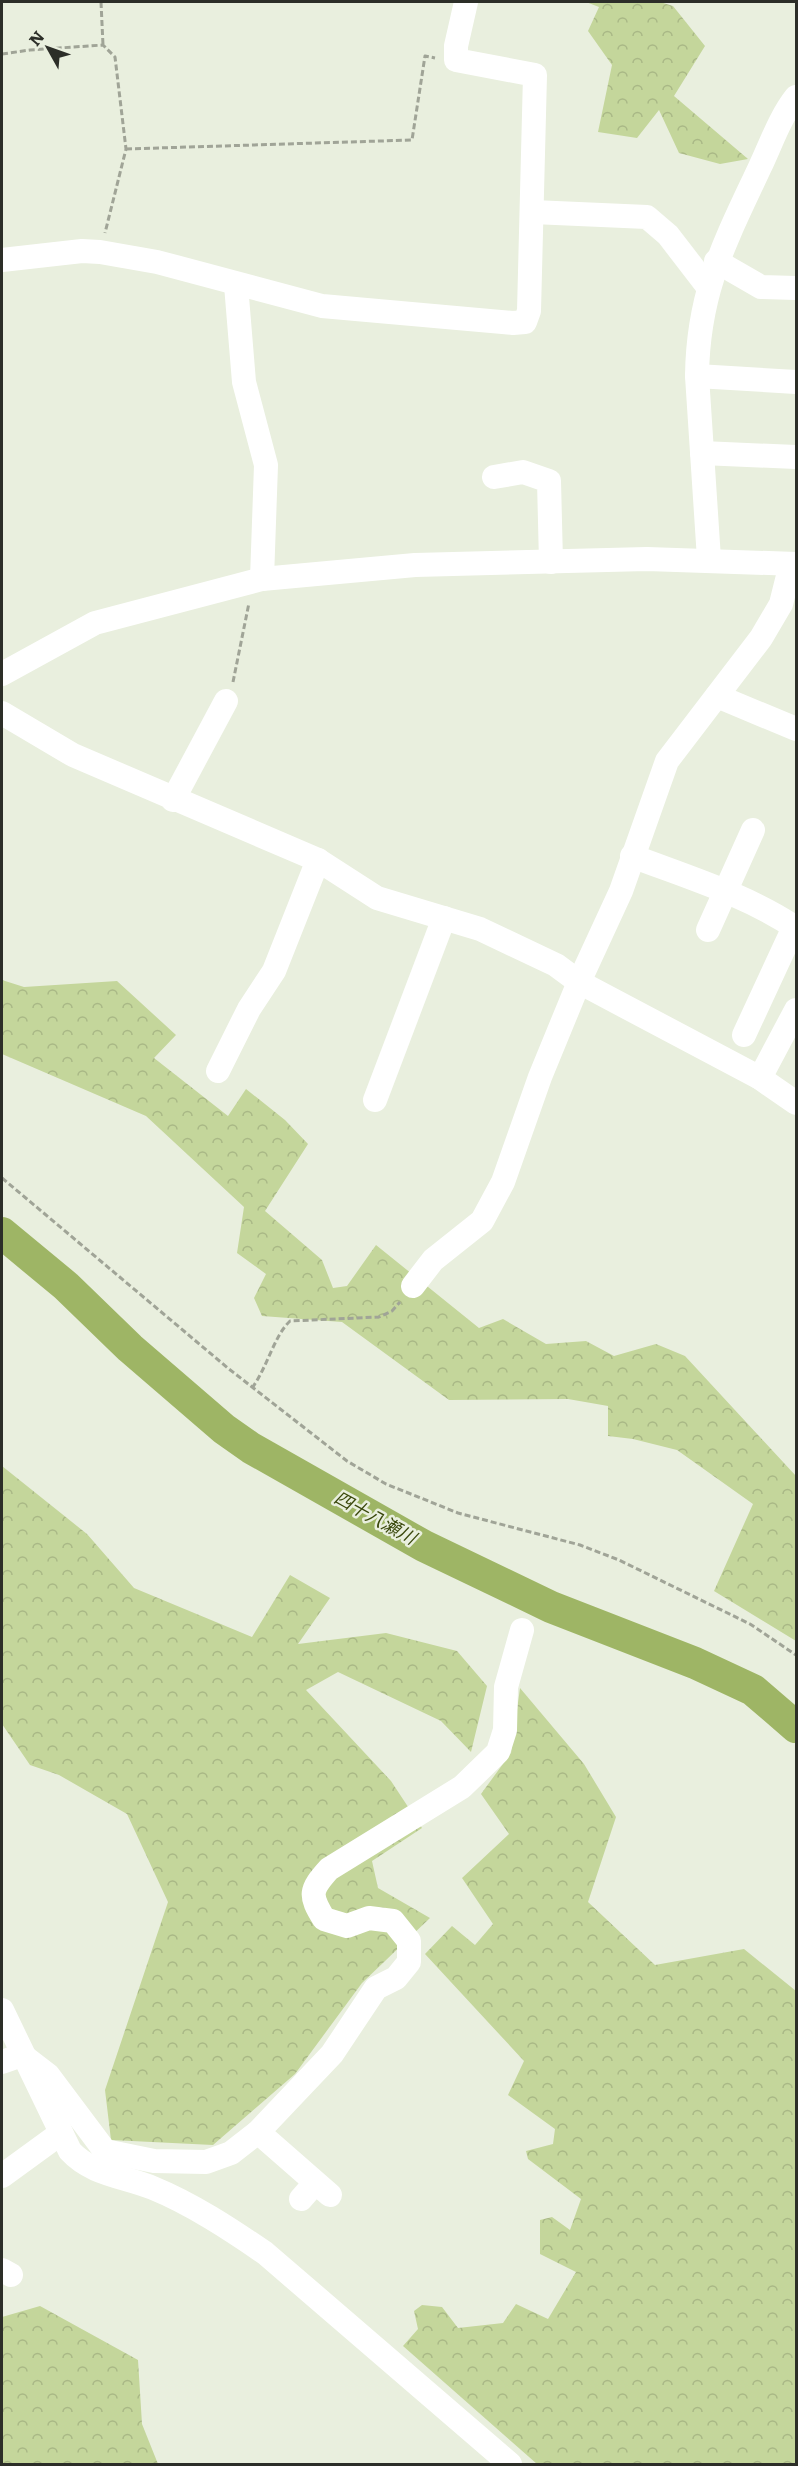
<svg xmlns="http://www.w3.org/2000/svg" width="798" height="2466" font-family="Literata,'Noto Sans JP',serif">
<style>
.forest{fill:url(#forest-crowns)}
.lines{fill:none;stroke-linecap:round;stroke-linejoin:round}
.river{stroke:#9eb565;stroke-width:32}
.path{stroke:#a0a497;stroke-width:3;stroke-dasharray:6 3;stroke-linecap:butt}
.minor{stroke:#fff;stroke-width:24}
.labels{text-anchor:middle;stroke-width:5;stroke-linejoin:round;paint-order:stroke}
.water-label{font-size:18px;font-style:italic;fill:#3a480c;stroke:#e9efde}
</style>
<defs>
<pattern id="forest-crowns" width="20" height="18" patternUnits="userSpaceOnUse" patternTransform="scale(1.5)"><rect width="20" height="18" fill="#c4d69b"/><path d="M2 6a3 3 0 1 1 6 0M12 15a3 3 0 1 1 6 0" fill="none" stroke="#a9b886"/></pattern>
</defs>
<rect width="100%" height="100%" fill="#e9efde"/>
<g class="forest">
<path d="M586 2H660L673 6 705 46 674 96 748 159 720 164 679 153 659 110 637 138 598 132 612 65 588 31 599 7Z"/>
<path d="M2 980 24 987 117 981 176 1035 154 1058 228 1116 246 1089 285 1120 308 1144 265 1211 322 1260 333 1288 347 1286 376 1245 479 1328 503 1319 546 1344 586 1341 614 1356 656 1344 685 1356 796 1476V1641L714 1591 753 1504 677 1450 633 1439 608 1436V1406L568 1399 449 1400 342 1322 262 1316 254 1298 266 1274 237 1253 244 1207 146 1116 2 1054Z"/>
<path d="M2 1466 87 1534 134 1588 252 1637 290 1575 330 1598 298 1644 386 1633 457 1651 487 1686 471 1752 441 1721 338 1672 306 1690 391 1781 422 1828 372 1861 378 1888 430 1918 362 1983 295 2074 213 2145 111 2140 105 2090 168 1902 127 1814 59 1775 30 1765 2 1724Z"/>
<path d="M520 1688 584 1764 616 1817 588 1902 655 1965 744 1949 796 1991V2464H537L403 2346 418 2329 414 2311 422 2305 442 2307 458 2328 503 2323 516 2304 548 2319 576 2272 540 2254V2220L552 2217 570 2230 581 2199 528 2159 526 2151 553 2144 555 2129 508 2095 524 2061 425 1954 452 1926 475 1945 493 1924 462 1878 509 1834 481 1794 511 1753Z"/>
<path d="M40 2306 138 2360 142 2424 158 2464H2V2317Z"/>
</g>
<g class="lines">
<path class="river" d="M2 1233 66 1286 130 1348 224 1429 251 1448 424 1546 551 1607 695 1663 753 1690 796 1727"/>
<g class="path">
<path d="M101 2 103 45"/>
<path d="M2 54 30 50 103 45 115 57 126 149 105 233"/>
<path d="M126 149 412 140 425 56 435 58"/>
<path d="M233 682 249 603"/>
<path d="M2 1178 229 1369 347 1461 386 1484 458 1513 580 1545 619 1560 750 1624 796 1655"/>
<path d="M252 1388C267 1368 274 1336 290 1321L379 1317 392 1311 400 1302"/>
</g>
<g class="minor">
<path d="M533 212 647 217 668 235 708 287"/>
<path d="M2 260 82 251 100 252 157 262 322 306 513 323 525 322 529 311 535 75 456 60V46L466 2"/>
<path d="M716 261 761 287 796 288"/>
<path d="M236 285 244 382 266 465 262 579"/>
<path d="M697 376 796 382"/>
<path d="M702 453 796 457"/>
<path d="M494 477 523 472 549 481 551 562"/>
<path d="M709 559 697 376C698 291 725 242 760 167 771 144 780 117 796 97"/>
<path d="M2 674 95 623 262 579 415 565 647 559 796 564"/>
<path d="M717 696 796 729"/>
<path d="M2 713 73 755 318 860 377 898 480 929 556 965 579 982 760 1078 796 1103"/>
<path d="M173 800 226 701"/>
<path d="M632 856C687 877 747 895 796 928"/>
<path d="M708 930 753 830"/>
<path d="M744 1035 794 927"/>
<path d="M218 1071 249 1009 274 971 318 860"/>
<path d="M760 1078 796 1010"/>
<path d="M375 1100 444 918"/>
<path d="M413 1286 433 1260 482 1221 503 1182 540 1077 579 982 621 891 667 761 761 638 781 604 791 564"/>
<path d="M2 2010 70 2151C92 2175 124 2176 153 2188 192 2204 230 2229 265 2253L510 2464"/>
<path d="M2 2062 22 2055 48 2075 105 2151 154 2161 206 2162 231 2153 258 2132 332 2054 376 1988 396 1978 409 1962V1941L393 1921 369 1918 347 1926 324 1919C309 1895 310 1890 329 1869L462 1787 498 1752 505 1730 506 1687 522 1630"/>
<path d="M258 2132 330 2195"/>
<path d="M2 2176 61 2133"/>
<path d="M301 2199 315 2183"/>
<path d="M2 2270 11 2275"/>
</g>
</g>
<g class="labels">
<g class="water-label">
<text transform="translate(375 1518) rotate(29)" y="6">四十八瀬川</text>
</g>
</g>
<rect width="798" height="2466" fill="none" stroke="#2c2e28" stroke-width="6"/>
<g transform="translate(48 48) rotate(310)" stroke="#e9efde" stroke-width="4.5" paint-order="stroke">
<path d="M0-4.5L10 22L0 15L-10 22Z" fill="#2c2e28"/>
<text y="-9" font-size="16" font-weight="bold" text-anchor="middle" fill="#2c2e28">N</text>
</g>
</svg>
